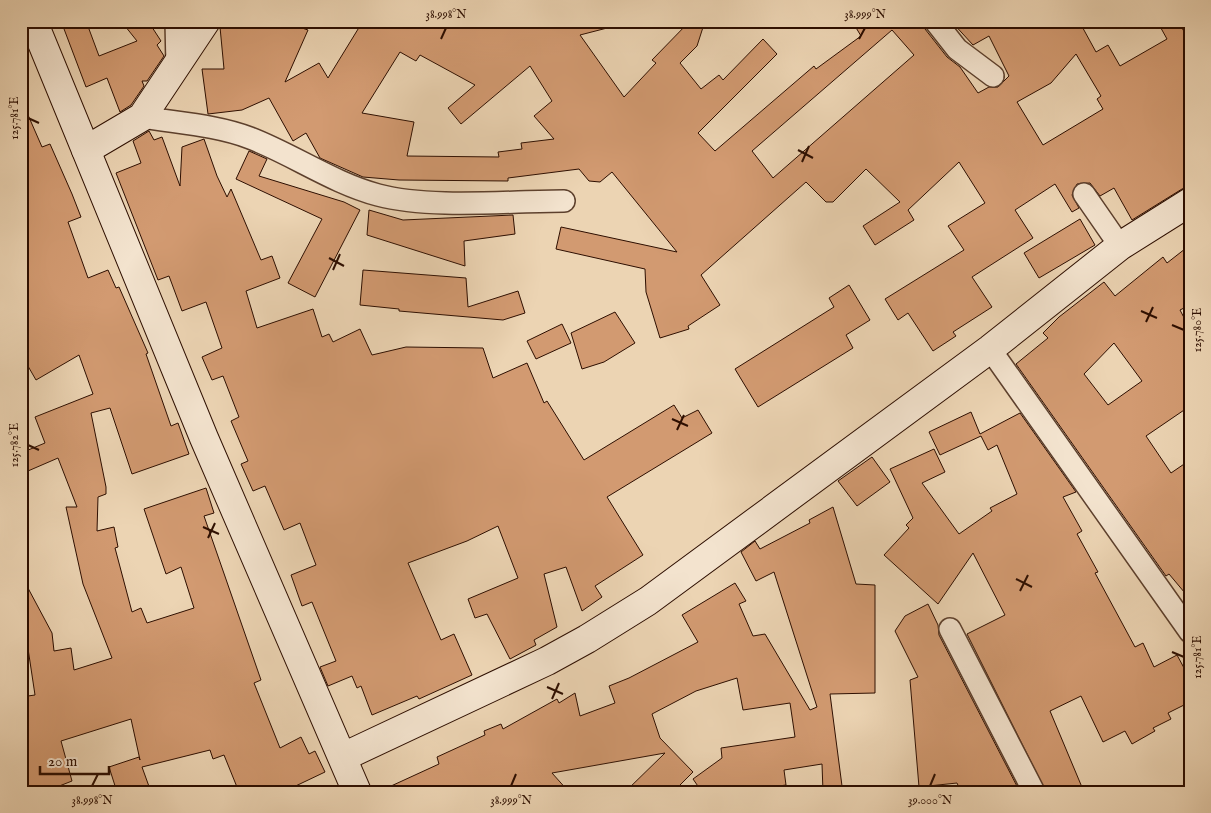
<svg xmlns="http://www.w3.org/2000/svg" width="1211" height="813" font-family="'IM FELL English',serif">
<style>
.building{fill:#d29a71;stroke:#2d0e00;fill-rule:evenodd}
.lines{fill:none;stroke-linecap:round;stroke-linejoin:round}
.street-casing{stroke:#5d402d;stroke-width:24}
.secondary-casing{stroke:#2d0e00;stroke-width:30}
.street{stroke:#f3e3ce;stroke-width:21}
.secondary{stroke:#f3e3ce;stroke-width:28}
.ticks{fill:none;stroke:#2d0e00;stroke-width:2}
.neatline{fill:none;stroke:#2d0e00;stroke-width:2}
.ticks-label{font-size:12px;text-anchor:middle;fill:#2d0e00}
</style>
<rect width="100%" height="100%" fill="#ecd4b3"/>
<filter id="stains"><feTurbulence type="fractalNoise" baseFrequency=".004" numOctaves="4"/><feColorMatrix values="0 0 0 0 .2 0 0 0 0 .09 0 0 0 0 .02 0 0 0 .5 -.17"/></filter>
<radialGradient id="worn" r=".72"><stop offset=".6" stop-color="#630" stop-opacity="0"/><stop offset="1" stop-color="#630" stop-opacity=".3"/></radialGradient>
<g class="building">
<path d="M61 21H86L99 56 137 41 121 21H148L161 41 157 45 164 56 147 81H142L144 86 131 105 120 112 107 78 86 87Z"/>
<path d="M222 21H305L302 28 308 30 285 82 319 63 328 78 363 21H610L611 27 580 35 624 97 656 63 652 60 690 21H705L697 46 680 63 701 89 719 75 723 80 763 39 777 54 698 133 715 151 814 66 816 69 861 36 852 21H923L925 29 947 57 960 67 978 93 989 87H998L1009 76 989 36 973 45 951 21H1079L1096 52 1108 45 1120 66 1167 39 1157 21H1178L1190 42V186L1182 189 1132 220 1114 188 1100 196 1090 183 1077 184 1072 195 1079 208 1072 212 1055 184 1015 210 1033 238 972 277 992 307 953 332 956 336 933 351 908 313 898 320 885 299 964 250 948 226 985 203 959 162 908 210 914 220 875 245 863 226 900 202 866 169 833 202H826L806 182 701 275 720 305 688 326 689 329 660 338 646 292 645 269 556 249 561 227 677 252 612 172 600 182 589 181 579 169 508 178V181L399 180 363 177 320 158 306 133 293 141 269 98 242 110 208 114 202 69H224L220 27ZM892 30 914 55 773 178 752 151ZM400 52 416 61 420 55 475 85 448 108 461 124 530 66 552 101 534 116 554 139 521 143 522 149 498 152 499 157 407 156 414 122 362 113ZM1076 54 1101 96 1097 99 1103 109 1043 145 1017 102 1051 83Z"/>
<path d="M21 99 42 147 50 144 72 194 81 217 68 222 88 278 108 270 116 288 119 287 148 353 146 354 171 426 178 423 189 454 132 474 110 408 91 413 106 487V494L98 497 97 531 114 527 118 547 115 548 132 612 141 608 147 623 194 608 181 567 166 574 144 509 206 488 214 513 204 516 261 680 254 683 280 748 301 737 309 754 315 751 325 772 283 792H239L224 755 213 759 210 750 142 767 151 792H117L109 767 139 757 140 760 131 719 61 741 72 781 44 792H21V697L35 695 24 622 21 624V575L52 633 54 651 71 648 74 670 112 658 83 584 66 507H77L58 458 21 474V453L45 443 35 417 93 394 79 355 36 380 21 354Z"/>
<path d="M149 131 154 140 162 137 180 186 182 147 204 139 217 176 227 197 231 189 261 260 272 256 280 278 246 291 257 328 313 309 322 337 329 334 333 342 360 329 372 355 406 347 483 348 493 378 527 363 544 403 547 401 584 460 674 405 682 418 698 410 712 433 607 497 643 555 595 586 602 597 582 611 566 567 544 574 557 627 534 640 536 645 510 659 487 614 475 618 468 599 518 578 498 526 467 541 408 563 441 640 454 634 472 675 419 699 417 696 372 715 361 686 357 688 352 676 328 686 320 667 336 661 312 602 302 606 291 575 316 565 300 523 284 530 265 486 253 491 241 464 248 461 231 421 239 417 223 376 212 380 202 357 222 348 206 302 182 311 169 276 158 280 116 173 141 163 133 141Z"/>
<path d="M249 151 267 159 259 176 344 202 360 210 315 297 288 283 322 219 236 179Z"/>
<path d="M369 210 403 220 513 215 515 234 464 241 465 266 367 235Z"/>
<path d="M1080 219 1095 245 1039 278 1024 253Z"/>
<path d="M1190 245V305L1180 310 1190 329V406L1146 436 1171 473 1190 460V599L1169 574 1166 576 1016 364 1048 338 1043 333 1059 317 1104 282 1115 296 1163 257 1167 263ZM1114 343 1142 381 1108 405 1084 374Z"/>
<path d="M363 270 466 278 468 307 518 291 525 313 503 320 399 311V309L360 305Z"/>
<path d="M849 285 870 320 846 335 853 348 758 407 735 369 834 307 829 298Z"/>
<path d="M615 312 635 343 604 362 582 369 571 333Z"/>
<path d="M562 324 571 343 536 359 527 341Z"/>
<path d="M971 412 980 434 1020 413 1076 492 1063 497 1082 531 1077 534 1098 572 1095 573 1135 647 1143 643 1154 667 1177 655 1190 679V702L1168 713 1171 719 1153 728 1155 731 1132 744 1125 731 1103 742 1081 696 1050 711 1084 792H1046L967 634 1005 615 973 553 938 604 884 555 909 528 906 525 913 518 890 469 934 449 945 472 922 483 959 534 992 511 990 508 1017 494 997 445 988 450 981 436 940 455 929 432Z"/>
<path d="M872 457 890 482 857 506 838 481Z"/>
<path d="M833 507 856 584 875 585V693L830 694 842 786H840V792H823L822 764 784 770 786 785 779 786 780 792H702L693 779 722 758 721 748 795 737 790 703 743 710 737 678 696 691 652 714 660 738 693 772 673 792H625L665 753 552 773 569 792H378L439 764 437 757 485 735 484 731 501 724 503 729 557 699 559 703 575 693 580 716 615 703 609 686 629 678 698 642 682 615 735 583 746 601 739 604 753 636 765 634 810 710 817 707 774 572 756 581 741 552 755 541 760 549 810 523 809 520Z"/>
<path d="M928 604 938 625 939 635 1020 792H961L957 783 919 787 910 680 918 677 895 631 905 616Z"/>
</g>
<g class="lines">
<defs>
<g id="street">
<path d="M176 21 177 67"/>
<path d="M935 21 957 49 993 76"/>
<path d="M142 117C177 123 216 125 250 138 294 155 333 183 378 195 431 209 509 201 564 201"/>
<path d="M1084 194 1120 246"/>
<path d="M990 349 1190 632"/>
<path d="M950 629 1034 792"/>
</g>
<g id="secondary">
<path d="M33 21 204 438 357 792"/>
<path d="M86 150 142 117 206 21"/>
<path d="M343 757 547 661 587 639 648 601 990 349 1120 246 1190 202"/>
</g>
</defs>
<use href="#street" class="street-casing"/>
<use href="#secondary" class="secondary-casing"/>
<use href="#street" class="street"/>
<use href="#secondary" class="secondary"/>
</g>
<path class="ticks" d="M441 39 446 28M859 39 865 28M28 118 39 123M798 150 813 158M802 162 809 146M329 258 344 266M333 270 340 254M1141 311 1157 318M1146 322 1153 307M1172 325 1184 330M672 419 688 426M677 430 684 415M28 445 39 450M203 527 219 534M208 538 215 523M1016 579 1032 587M1020 591 1028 575M1172 652 1184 657M547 687 563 694M552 699 559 683M92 786 98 774M511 786 516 774M930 786 935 774"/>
<rect width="1211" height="813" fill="none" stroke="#ecd4b3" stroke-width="55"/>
<path d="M40 766v8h69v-8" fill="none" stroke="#2d0e00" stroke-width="2.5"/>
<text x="48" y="766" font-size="15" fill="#2d0e00" stroke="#f3e3ce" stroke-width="4" paint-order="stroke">20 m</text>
<rect x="28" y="28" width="1156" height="758" class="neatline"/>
<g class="ticks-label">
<text x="446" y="18">38.998°N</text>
<text x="865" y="18">38.999°N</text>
<text transform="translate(14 118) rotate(-90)" y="4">125.781°E</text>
<text transform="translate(1197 330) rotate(-90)" y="4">125.780°E</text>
<text transform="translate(14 445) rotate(-90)" y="4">125.782°E</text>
<text transform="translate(1197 657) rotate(-90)" y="4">125.781°E</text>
<text x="92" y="804">38.998°N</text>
<text x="511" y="804">38.999°N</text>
<text x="930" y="804">39.000°N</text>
</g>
<rect width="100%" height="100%" filter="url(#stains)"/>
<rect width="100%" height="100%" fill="url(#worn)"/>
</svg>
